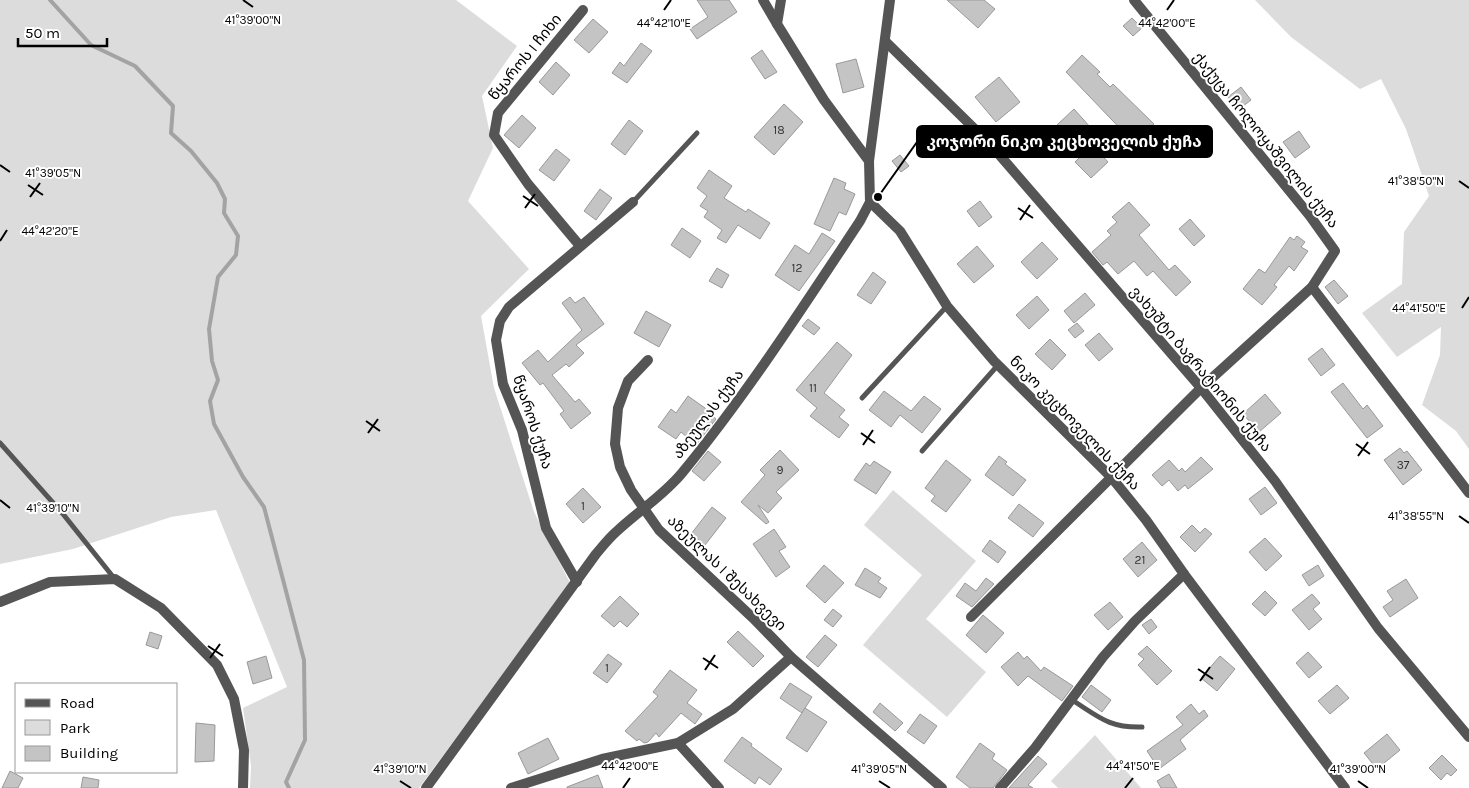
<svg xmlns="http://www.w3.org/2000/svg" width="1469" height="788" font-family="Karla,'Noto Sans Georgian',sans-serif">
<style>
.green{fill:#dcdcdc}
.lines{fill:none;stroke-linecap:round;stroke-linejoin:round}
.stream{stroke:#a3a3a3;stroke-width:4}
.building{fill:#c4c4c4;stroke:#999}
.service{stroke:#555;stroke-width:5}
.minor{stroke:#555;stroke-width:10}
.ticks{fill:none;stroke:#000;stroke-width:2}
.labels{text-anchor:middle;stroke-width:4;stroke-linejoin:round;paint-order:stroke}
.number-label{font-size:12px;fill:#313131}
.street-label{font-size:15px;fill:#000;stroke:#fff}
.ticks-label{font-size:12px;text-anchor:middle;fill:#000;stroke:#fff;stroke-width:4;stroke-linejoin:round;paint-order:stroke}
.leader{fill:none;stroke:#000;stroke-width:2}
.callout-dot{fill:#000;stroke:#fff;stroke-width:2}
.callout{fill:#000;stroke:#000;stroke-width:2}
.callout-label{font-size:16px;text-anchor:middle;font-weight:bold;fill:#fff}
</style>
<rect width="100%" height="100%" fill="#fff"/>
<g class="green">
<path d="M0 0H456L517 46 482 96 493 148 468 201 529 269 481 316 494 388 534 512 570 583 419 788H250L251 766 243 708 287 687 216 510 171 517 73 549 0 564Z"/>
<path d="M1255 0H1469V449L1456 431 1422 405 1440 355 1441 327 1397 357 1362 313 1402 284 1404 232 1429 196 1406 129 1381 79 1360 89 1291 37Z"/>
<path d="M893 490 976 561 926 619 986 672 947 717 863 645 922 575 864 525Z"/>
<path d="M1095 735 1141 788H1058L1051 781Z"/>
</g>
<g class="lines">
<path class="stream" d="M50 0 91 45 135 66 173 106 171 133 191 151 217 183 225 199 224 213 238 236 236 255 218 277 209 329 212 361 218 380 210 401 214 424 243 477 264 507 304 660 305 740 286 782 289 788"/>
</g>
<g class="building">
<path d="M697 0H729L737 12 697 39 690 29 708 17Z"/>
<path d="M947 0H984L995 9 978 28Z"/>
<path d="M1132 18 1142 28 1133 36 1123 26Z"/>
<path d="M593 19 608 32 589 53 574 40Z"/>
<path d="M641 43 652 51 627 83 612 73 620 62 624 66Z"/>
<path d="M762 50 777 72 765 79 751 58Z"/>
<path d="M1082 55 1100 72 1097 74 1110 87 1113 84 1154 124 1134 143 1066 72Z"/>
<path d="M856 59 864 87 843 93 836 64Z"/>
<path d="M556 62 570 75 553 95 539 82Z"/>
<path d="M999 77 1020 102 996 122 975 97Z"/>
<path d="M1241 87 1251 100 1238 110 1228 97Z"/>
<path d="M784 104 803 122 774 155 754 137Z"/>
<path d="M1074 109 1091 128 1083 135 1108 162 1091 178 1075 162 1084 153 1057 125Z"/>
<path d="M522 115 536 128 519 148 504 135Z"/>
<path d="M629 120 643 131 625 155 611 144Z"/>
<path d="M1299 131 1310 147 1295 158 1283 142Z"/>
<path d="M556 149 570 160 554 181 539 170Z"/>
<path d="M900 155 909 166 901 172 892 161Z"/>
<path d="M709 170 732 186 724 198 746 212 748 209 770 223 760 239 738 225 726 243 717 238 722 230 704 217 708 211 700 206 707 196 697 188Z"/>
<path d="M834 178 846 183 844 189 855 194 846 215 839 212 830 231 814 224Z"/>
<path d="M600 189 612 198 596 220 584 211Z"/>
<path d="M980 201 992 217 979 227 967 211Z"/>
<path d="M1129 202 1150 225 1139 235 1169 270 1175 265 1191 282 1176 296 1153 271 1147 276 1134 261 1118 274 1107 262 1103 265 1092 252 1111 235 1107 231 1117 222 1112 217Z"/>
<path d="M1190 219 1205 236 1194 246 1179 229Z"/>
<path d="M682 228 701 241 690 258 671 245Z"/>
<path d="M822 233 835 241 799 291 775 275 795 245 809 254Z"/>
<path d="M1297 236 1305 242 1301 247 1308 251 1294 271 1289 266 1274 285 1277 287 1262 305 1243 289 1259 269 1265 273 1290 237 1294 240Z"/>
<path d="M1042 242 1058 259 1037 279 1021 262Z"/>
<path d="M977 246 994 266 974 283 957 264Z"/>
<path d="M717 268 729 275 722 288 709 281Z"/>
<path d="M873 272 886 282 871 304 857 295Z"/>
<path d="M1334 280 1348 296 1338 304 1325 287Z"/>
<path d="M1085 293 1095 305 1074 323 1064 311Z"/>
<path d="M1037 296 1049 310 1029 329 1016 315Z"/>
<path d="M570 297 575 303 584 297 604 324 576 345 584 353 569 367 566 364 552 375 575 402 579 399 591 413 571 429 560 414 564 411 543 383 540 385 522 363 538 350 548 362 582 330 562 303Z"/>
<path d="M646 311 671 325 659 347 634 333Z"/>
<path d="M808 319 820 328 814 335 802 326Z"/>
<path d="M1077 323 1084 331 1075 338 1068 330Z"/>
<path d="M1099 333 1113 349 1099 361 1085 345Z"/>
<path d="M1050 339 1066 355 1052 370 1035 354Z"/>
<path d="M837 342 852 355 824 393 845 410 839 417 849 425 839 438 810 416 817 408 796 390Z"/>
<path d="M1322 348 1335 365 1321 376 1308 359Z"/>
<path d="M1343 383 1363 409 1367 405 1383 426 1367 438 1331 392Z"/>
<path d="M884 391 911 411 924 396 941 409 922 433 900 415 891 427 869 410Z"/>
<path d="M1265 394 1281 413 1259 432 1243 414Z"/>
<path d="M688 396 705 408 716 419 696 445 681 432 676 439 658 427 671 409 676 413Z"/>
<path d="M1400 448 1404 453 1407 451 1422 470 1403 485 1384 460Z"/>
<path d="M780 450 799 470 776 492 782 498 768 513 758 505 769 522 766 524 741 502 765 475 760 470Z"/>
<path d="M708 451 721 462 704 481 692 471Z"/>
<path d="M999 456 1007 462 1005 464 1026 480 1013 496 985 475Z"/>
<path d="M1201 457 1213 469 1188 489 1185 485 1178 491 1169 480 1162 486 1152 475 1169 460 1179 471 1182 468 1185 472Z"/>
<path d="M946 460 971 480 946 512 931 501 935 496 925 488Z"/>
<path d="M874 461 891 472 876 494 854 480 866 463 870 466Z"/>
<path d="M1265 487 1277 503 1261 515 1249 499Z"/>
<path d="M583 488 601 507 583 523 566 504Z"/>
<path d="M1019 504 1044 523 1033 537 1008 518Z"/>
<path d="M712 507 726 518 705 545 691 534Z"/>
<path d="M1192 525 1200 533 1205 528 1212 534 1195 552 1180 537Z"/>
<path d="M774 529 786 547 779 551 790 567 776 577 753 544Z"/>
<path d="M1265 538 1282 556 1266 571 1249 552Z"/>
<path d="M990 540 1006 552 998 563 982 551Z"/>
<path d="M1142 542 1157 560 1138 577 1123 559Z"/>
<path d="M824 565 844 583 825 603 806 586Z"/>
<path d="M1318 565 1324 576 1309 586 1302 575Z"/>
<path d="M865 568 881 578 878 582 887 588 880 598 855 585Z"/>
<path d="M986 578 994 584 972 607 956 596 965 583 976 591Z"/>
<path d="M1406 579 1418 598 1390 617 1383 607 1393 600 1387 591Z"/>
<path d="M1265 591 1277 603 1265 616 1252 604Z"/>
<path d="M1312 594 1320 603 1313 609 1322 619 1309 630 1292 610Z"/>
<path d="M620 596 639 614 627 627 620 621 614 627 601 616Z"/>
<path d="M1110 602 1123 617 1108 630 1094 615Z"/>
<path d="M833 609 842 616 833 627 824 620Z"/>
<path d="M983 615 1004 633 986 653 966 635Z"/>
<path d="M1151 619 1157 627 1149 634 1142 625Z"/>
<path d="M738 631 764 656 753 667 727 642Z"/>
<path d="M150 632 162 636 158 649 146 645Z"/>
<path d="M825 635 837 645 818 667 806 657Z"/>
<path d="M1147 646 1172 671 1157 685 1138 665 1144 659 1138 654Z"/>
<path d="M1018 652 1024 659 1027 656 1041 671 1044 667 1073 686 1062 701 1028 676 1018 686 1001 667Z"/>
<path d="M1308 652 1322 667 1309 678 1296 663Z"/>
<path d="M608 654 622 664 607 683 593 673Z"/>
<path d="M266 656 272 678 253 684 247 662Z"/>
<path d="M1220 656 1235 669 1217 691 1201 678Z"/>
<path d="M670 670 697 690 687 703 702 714 695 724 681 713 659 737 656 733 648 742 644 743 639 739 637 741 625 731 658 696 653 692Z"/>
<path d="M790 683 812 697 802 713 780 698Z"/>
<path d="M1091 685 1111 700 1102 712 1082 697Z"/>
<path d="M1337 685 1349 698 1330 714 1318 701Z"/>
<path d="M880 703 903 723 895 731 873 712Z"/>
<path d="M1191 704 1199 714 1204 710 1208 716 1180 740 1186 749 1159 769 1147 751 1183 725 1176 717Z"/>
<path d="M805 708 827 722 807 752 786 738Z"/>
<path d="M920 714 937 726 924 744 907 732Z"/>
<path d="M196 723 215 725 214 761 195 762Z"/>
<path d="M1387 734 1400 750 1377 769 1364 753Z"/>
<path d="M742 737 752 744 751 746 782 769 770 785 759 777 755 784 724 761Z"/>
<path d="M548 738 559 759 528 774 518 753Z"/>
<path d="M980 743 995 754 992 759 1007 770 993 788H970L956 777Z"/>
<path d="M1442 755 1457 770 1451 776 1447 773 1441 780 1429 768Z"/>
<path d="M1038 756 1047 764 1028 785 1033 788H1009Z"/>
<path d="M10 771 23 778 18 788H2Z"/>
<path d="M1169 774 1177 788H1161L1157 781Z"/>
<path d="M598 775 603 788H567V787Z"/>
<path d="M83 777 99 780 98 788H81Z"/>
</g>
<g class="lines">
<g class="service">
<path d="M633 202 697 133"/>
<path d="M862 398 947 306"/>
<path d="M0 443 63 514 114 578"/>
<path d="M922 451 998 365"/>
<path d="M1072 700C1099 717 1109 728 1142 727"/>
</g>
<g class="minor">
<path d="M763 0 777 24"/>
<path d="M781 0 777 24 824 100 869 161"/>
<path d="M885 41 990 144 1201 388 1275 481 1378 628 1469 737"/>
<path d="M870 202 900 231 947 306 994 361 1112 478 1146 520 1184 574 1345 788"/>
<path d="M580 246 528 184 494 135 498 113 583 10"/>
<path d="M1312 287 1469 493"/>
<path d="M648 360 628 381 618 408 615 444 620 467 631 490 659 530 753 618 791 657 942 788"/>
<path d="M577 582 546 528 522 430 503 384 496 340 500 321 509 307 633 202"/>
<path d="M0 602 50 582 115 579 161 608 217 665 234 699 244 750 243 788"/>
<path d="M971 617 1201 388 1312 287 1335 251 1310 216 1134 0"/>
<path d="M678 743 719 788"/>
<path d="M426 788 596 554C602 547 609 538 616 532 637 512 663 496 682 473 747 394 803 307 860 221L870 202 869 161 890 0"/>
<path d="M511 788 602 759 678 743 733 709 791 657"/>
<path d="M1000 788 1035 748 1103 657 1135 621 1184 574"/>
</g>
</g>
<path class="ticks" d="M243 0 253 7M664 10 671 0M1167 10 1174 0M0 165 10 172M1459 181 1469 188M28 185 43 195M523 196 538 206M30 197 40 183M525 208 535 194M1018 208 1033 218M1020 220 1030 205M0 241 7 230M1462 308 1469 297M366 421 380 431M368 433 378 419M861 433 875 443M1356 444 1370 454M863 445 873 430M1358 456 1368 442M0 500 10 508M1459 516 1469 523M208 646 223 656M210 658 220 644M703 658 718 668M1198 669 1213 679M705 670 715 655M1200 681 1210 667M400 781 411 788M879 781 890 788M1358 781 1368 788M623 788 630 778M1125 788 1133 778"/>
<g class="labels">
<g class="number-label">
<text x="779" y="134">18</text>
<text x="797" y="272">12</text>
<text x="813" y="392">11</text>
<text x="1403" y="469">37</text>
<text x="780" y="474">9</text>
<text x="583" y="510">1</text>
<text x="1140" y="564">21</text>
<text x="607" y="672">1</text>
</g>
<g class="street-label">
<text transform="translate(525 57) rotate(-51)" y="5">წყაროს I ჩიხი</text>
<text transform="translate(1266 140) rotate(51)" y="5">ქაქუცა ჩოლოყაშვილის ქუჩა</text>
<text transform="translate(1201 369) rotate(50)" y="5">ვახუშტი ბაგრატიონის ქუჩა</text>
<text transform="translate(708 414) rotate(-53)" y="5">აზეულას ქუჩა</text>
<text transform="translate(533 422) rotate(72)" y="5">წყაროს ქუჩა</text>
<text transform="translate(1075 423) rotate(46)" y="5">ნიკო კეცხოველის ქუჩა</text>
<text transform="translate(727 573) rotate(44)" y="5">აზეულას I შესახვევი</text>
</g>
</g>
<g class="ticks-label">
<text x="253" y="24">41°39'00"N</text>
<text x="664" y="27">44°42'10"E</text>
<text x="1167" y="27">44°42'00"E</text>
<text x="53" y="177">41°39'05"N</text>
<text x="1416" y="185">41°38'50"N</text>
<text x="50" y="235">44°42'20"E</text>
<text x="1419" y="312">44°41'50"E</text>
<text x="53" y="512">41°39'10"N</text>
<text x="1416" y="520">41°38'55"N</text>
<text x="630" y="770">44°42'00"E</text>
<text x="1133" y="770">44°41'50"E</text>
<text x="400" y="773">41°39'10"N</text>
<text x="879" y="773">41°39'05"N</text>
<text x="1358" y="773">41°39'00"N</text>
</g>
<path class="leader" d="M878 197L917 142"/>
<circle class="callout-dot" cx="878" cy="197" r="5"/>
<rect class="callout" x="917" y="126" width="295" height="31" rx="5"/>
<g class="callout-label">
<text x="1064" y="147">კოჯორი ნიკო კეცხოველის ქუჩა</text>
</g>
<rect x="15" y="683" width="162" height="90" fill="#ffffff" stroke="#999999"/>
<rect x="25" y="699" width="25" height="8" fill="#555555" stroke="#999999"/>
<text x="60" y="708" font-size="15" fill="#000000">Road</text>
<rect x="25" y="720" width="25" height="15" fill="#dcdcdc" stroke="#999999"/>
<text x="60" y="733" font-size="15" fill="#000000">Park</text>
<rect x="25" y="746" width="25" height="15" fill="#c4c4c4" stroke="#999999"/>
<text x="60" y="758" font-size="15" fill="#000000">Building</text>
<path d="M18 38v8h89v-8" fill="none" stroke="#000000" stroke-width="2.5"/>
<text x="25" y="38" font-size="15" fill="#000000" stroke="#ffffff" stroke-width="4" paint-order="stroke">50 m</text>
</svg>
